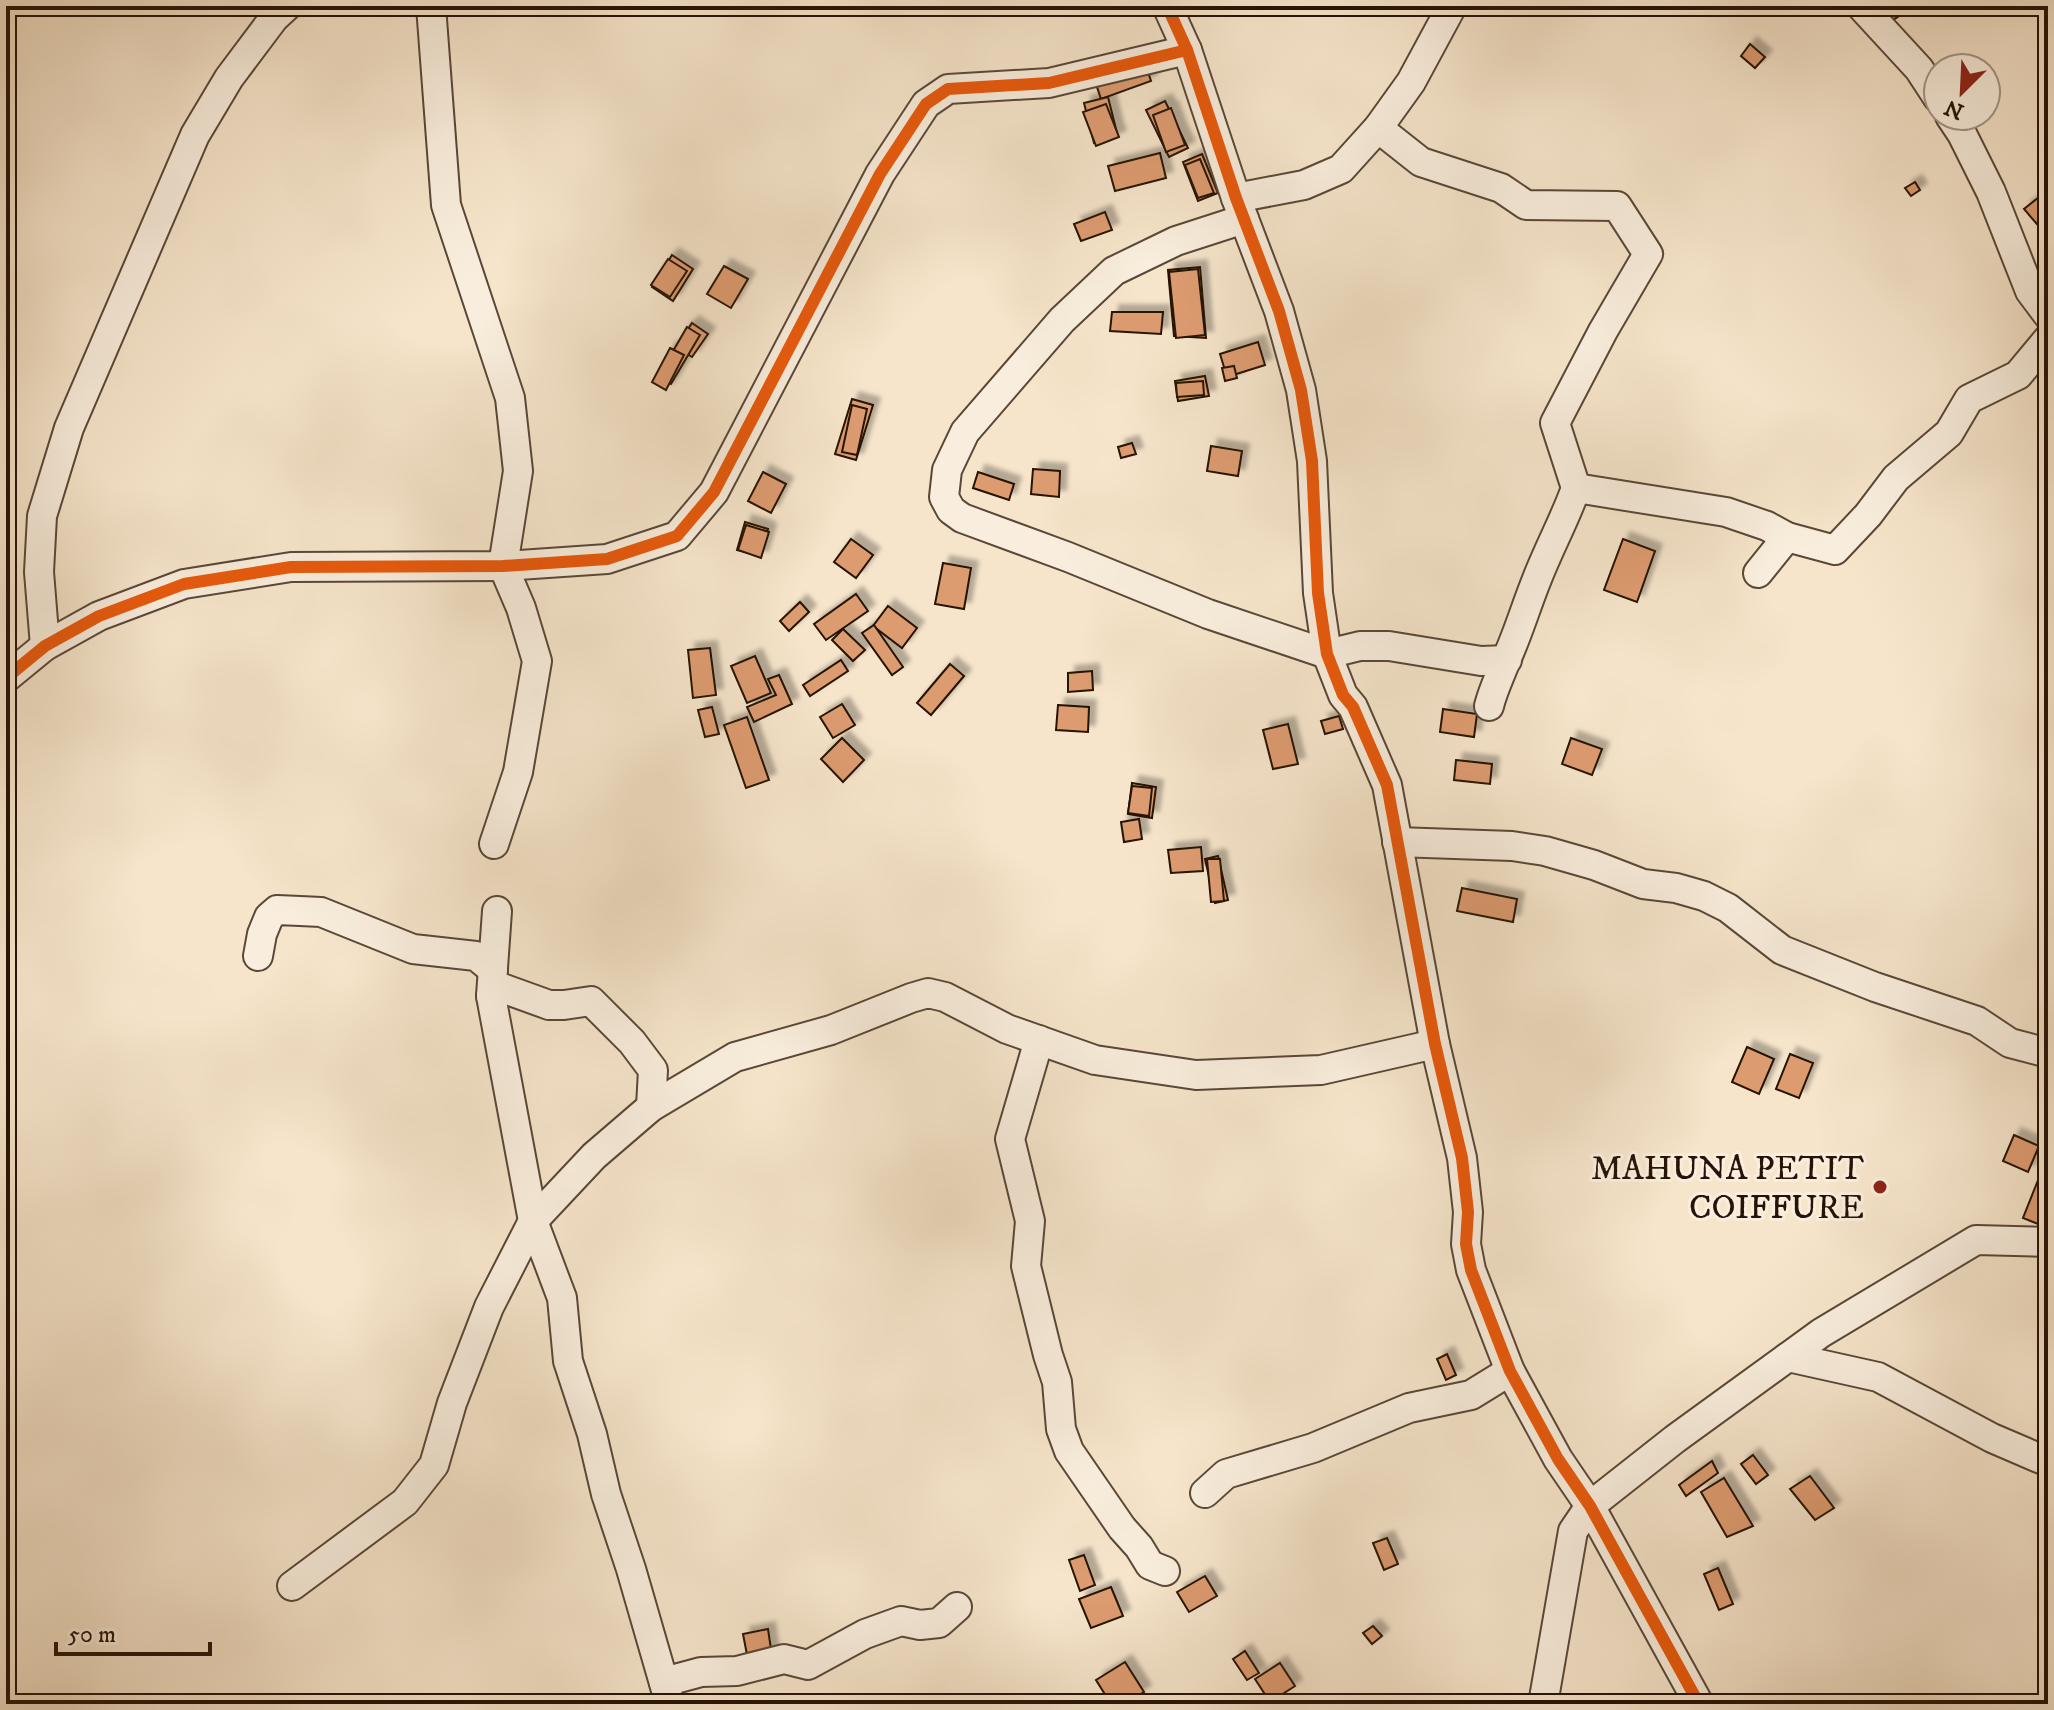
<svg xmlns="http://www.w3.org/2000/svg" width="2054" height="1710" font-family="'IM FELL DW Pica',serif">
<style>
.building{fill:#dd9b70;stroke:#261206;stroke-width:2;filter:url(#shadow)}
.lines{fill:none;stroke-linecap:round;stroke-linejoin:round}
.minor-casing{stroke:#5a4737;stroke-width:32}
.minor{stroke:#f9eedd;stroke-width:28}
.cycleway-casing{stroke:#f9eedd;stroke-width:17}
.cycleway{stroke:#e8590c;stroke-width:12}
.poi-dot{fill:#8f2418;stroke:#f9eedd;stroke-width:3}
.labels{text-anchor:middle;stroke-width:6;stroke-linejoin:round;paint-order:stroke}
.poi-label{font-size:34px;fill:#261206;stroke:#f9eedd;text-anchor:end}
</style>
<defs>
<filter id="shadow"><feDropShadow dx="7" dy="-7" stdDeviation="2" flood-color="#0004"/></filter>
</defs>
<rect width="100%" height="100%" fill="#f6e5cb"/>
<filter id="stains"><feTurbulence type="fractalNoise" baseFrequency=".0025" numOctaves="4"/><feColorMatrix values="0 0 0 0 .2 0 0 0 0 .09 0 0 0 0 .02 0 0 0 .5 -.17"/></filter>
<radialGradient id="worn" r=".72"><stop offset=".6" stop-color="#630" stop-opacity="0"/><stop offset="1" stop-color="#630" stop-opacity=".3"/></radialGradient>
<g class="building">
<path d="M1884 6H1914L1893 20Z"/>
<path d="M1886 6H1907L1895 16Z"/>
<path d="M1750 44 1765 57 1755 68 1741 56Z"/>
<path d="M1145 63 1151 81 1101 99 1095 81Z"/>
<path d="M1108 97 1118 137 1094 143 1084 103Z"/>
<path d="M1165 101 1188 148 1169 157 1146 110Z"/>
<path d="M1106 104 1119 137 1096 146 1083 112Z"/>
<path d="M1171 108 1185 145 1166 152 1153 115Z"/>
<path d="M1160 153 1166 178 1115 191 1108 166Z"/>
<path d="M1202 154 1218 193 1198 201 1183 162Z"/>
<path d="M1200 159 1214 193 1198 198 1185 165Z"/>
<path d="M1915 182 1920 190 1911 196 1905 188Z"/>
<path d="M2048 190V237L2024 209Z"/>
<path d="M1105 212 1112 230 1081 241 1074 224Z"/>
<path d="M672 255 693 269 673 301 652 287Z"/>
<path d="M668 259 687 271 670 297 651 285Z"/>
<path d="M724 266 748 279 731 308 707 294Z"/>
<path d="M1200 267 1206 338 1174 336 1168 270Z"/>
<path d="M1198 269 1205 335 1176 338 1169 272Z"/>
<path d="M1112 312H1163L1161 334 1110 331Z"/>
<path d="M692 323 708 334 692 357 676 347Z"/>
<path d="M687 327 700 335 671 384 658 377Z"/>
<path d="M1258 342 1265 365 1227 377 1220 354Z"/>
<path d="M670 348 684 355 666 390 652 382Z"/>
<path d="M1234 366 1237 378 1225 381 1222 368Z"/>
<path d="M1205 376 1209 396 1178 401 1175 381Z"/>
<path d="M1203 381 1204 395 1177 397 1176 383Z"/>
<path d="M852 399 873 405 856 460 835 454Z"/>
<path d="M852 405 867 409 857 455 842 452Z"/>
<path d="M1132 443 1136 454 1121 458 1118 447Z"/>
<path d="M1211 446 1242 451 1238 476 1207 471Z"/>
<path d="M1033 469 1060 471 1059 497 1031 494Z"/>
<path d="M763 472 786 484 771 513 748 501Z"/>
<path d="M978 472 1014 484 1009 500 973 488Z"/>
<path d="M745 522 768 529 761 556 737 550Z"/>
<path d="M746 525 769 532 761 558 738 550Z"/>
<path d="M851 539 873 555 856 578 834 562Z"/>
<path d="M1623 539 1655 551 1637 602 1604 590Z"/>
<path d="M943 563 971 568 964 609 935 604Z"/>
<path d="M856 594 868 611 826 640 814 624Z"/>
<path d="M800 602 809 612 789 631 780 621Z"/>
<path d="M888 606 917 628 902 648 873 626Z"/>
<path d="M874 625 903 667 892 675 862 633Z"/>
<path d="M843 629 865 650 853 661 832 640Z"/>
<path d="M710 648 716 695 693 698 688 650Z"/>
<path d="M755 656 771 693 747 703 731 666Z"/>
<path d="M841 660 848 671 810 696 803 685Z"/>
<path d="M950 664 964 676 931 715 917 703Z"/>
<path d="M1092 671 1093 690 1068 692V673Z"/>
<path d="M779 675 792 704 754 722 747 707 776 695 768 679Z"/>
<path d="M842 704 855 725 833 738 820 717Z"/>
<path d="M1058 705 1089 707 1088 732 1056 730Z"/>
<path d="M712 707 719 734 705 737 698 710Z"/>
<path d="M1443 709 1477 714 1474 737 1440 732Z"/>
<path d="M1339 716 1343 729 1325 734 1321 721Z"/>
<path d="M747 717 769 780 746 788 724 725Z"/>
<path d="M1288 724 1298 764 1273 769 1263 730Z"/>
<path d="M842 738 864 760 843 782 821 759Z"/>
<path d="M1571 738 1602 749 1592 775 1562 764Z"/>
<path d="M1456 760 1492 764 1490 784 1454 780Z"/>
<path d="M1132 783 1156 787 1152 818 1128 814Z"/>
<path d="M1132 786 1152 788 1149 816 1128 813Z"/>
<path d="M1139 819 1142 839 1124 842 1121 822Z"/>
<path d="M1201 847 1203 871 1171 873 1168 850Z"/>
<path d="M1218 856 1228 900 1215 903 1205 859Z"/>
<path d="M1207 859H1220L1224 901 1211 902Z"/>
<path d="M1462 888 1517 899 1513 922 1457 911Z"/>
<path d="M1747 1047 1774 1059 1759 1094 1732 1082Z"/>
<path d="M1790 1054 1813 1063 1799 1098 1776 1089Z"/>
<path d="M2014 1135 2039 1146 2028 1172 2003 1161Z"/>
<path d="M2048 1155V1228L2023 1218Z"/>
<path d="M1447 1354 1456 1375 1446 1380 1437 1359Z"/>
<path d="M1753 1455 1768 1475 1756 1484 1741 1464Z"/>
<path d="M1712 1461 1718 1473 1686 1496 1679 1485Z"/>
<path d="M1810 1476 1834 1508 1815 1520 1790 1489Z"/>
<path d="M1724 1478 1753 1526 1727 1537 1701 1492Z"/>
<path d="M1387 1538 1398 1564 1384 1570 1373 1543Z"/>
<path d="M1084 1555 1095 1585 1080 1591 1069 1560Z"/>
<path d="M1718 1568 1733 1604 1719 1610 1704 1574Z"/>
<path d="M1205 1576 1217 1596 1189 1612 1177 1592Z"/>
<path d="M1111 1587 1123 1616 1091 1628 1079 1599Z"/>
<path d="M1373 1626 1382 1636 1372 1644 1363 1633Z"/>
<path d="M768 1629 772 1656 748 1660 743 1634Z"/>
<path d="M1245 1651 1259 1673 1247 1680 1233 1659Z"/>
<path d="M1125 1662 1144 1692 1124 1704H1111L1096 1680Z"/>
<path d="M1280 1663 1295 1686 1270 1702 1255 1679Z"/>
</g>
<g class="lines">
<defs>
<g id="minor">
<path d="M431 6 446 205 510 398 518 471 503 566 521 608 537 661 518 772 494 844"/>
<path d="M1167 6 1187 50 1236 198 1279 311 1301 390 1312 461 1318 593 1327 654 1343 695 1353 707 1387 785 1435 1044 1462 1158 1468 1212 1466 1244 1471 1270 1510 1371 1558 1459 1590 1506 1699 1704"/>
<path d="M1861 6 1919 69 1938 98"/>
<path d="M1950 116 1962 134 1991 192 2030 291 2048 315"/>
<path d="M1378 128 1421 162 1501 188 1526 205 1617 206 1648 254 1603 331 1555 423 1576 488 1726 512 1767 526 1787 537"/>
<path d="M1236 198 1304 185 1341 169 1378 128 1411 82 1452 6"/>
<path d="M1244 219 1176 241 1114 271 1062 320 965 432 947 470 944 497 951 510 962 518 1068 557 1208 614 1327 654 1360 646H1389L1481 661 1507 660"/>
<path d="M1758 573 1787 537 1835 550 1868 515 1896 478 1949 433 1969 399 2018 375 2048 339"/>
<path d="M45 646 39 572 42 516 69 428 195 135 229 78 274 18 287 6"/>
<path d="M6 678 45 646 99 616 184 584 291 567 503 566 607 559 677 536 714 492 880 174 926 104 948 89 1049 83 1187 50"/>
<path d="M1489 706C1493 690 1500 676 1506 660 1518 634 1526 606 1537 579 1549 548 1565 519 1576 488"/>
<path d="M1397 842 1512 846 1545 851 1594 865 1643 884 1676 888 1704 896 1728 908 1782 950 1875 987 1977 1021 2010 1043 2048 1053"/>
<path d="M497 911 491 996 533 1221 562 1298 568 1361 592 1434 606 1494 631 1569 670 1704"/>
<path d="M258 956 262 934 269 917 277 910 300 911 321 912 413 949 476 956 493 970"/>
<path d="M491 996 502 988 549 1005H564L591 1001 632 1042 653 1070 651 1107"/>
<path d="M1039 1040 1010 1139 1030 1221 1026 1266 1048 1355 1057 1382 1061 1429 1069 1451 1122 1528 1139 1547 1150 1565 1165 1571"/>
<path d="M1788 1357 1878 1377 1992 1438 2048 1462"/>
<path d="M1205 1493 1226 1474 1313 1448 1409 1408 1471 1395 1510 1371"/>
<path d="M292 1586 405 1502 434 1465 452 1403 489 1307 533 1221 594 1156 651 1107 735 1057 831 1030 911 998 928 993 945 997 1007 1029 1095 1060 1196 1075 1321 1070 1435 1044"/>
<path d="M664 1682 701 1672 737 1671 784 1659 808 1665 865 1634 901 1621 920 1625 939 1623 957 1607"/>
<path d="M1543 1704 1573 1531 1590 1506 1675 1439 1821 1333 1976 1240 2048 1242"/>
</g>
</defs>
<use href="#minor" class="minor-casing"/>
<use href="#minor" class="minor"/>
<defs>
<g id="cycleway">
<path d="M1167 6 1187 50 1236 198 1279 311 1301 390 1312 461 1318 593 1327 654 1343 695 1353 707 1387 785 1435 1044 1462 1158 1468 1212 1466 1244 1471 1270 1510 1371 1558 1459 1590 1506 1699 1704"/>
<path d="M6 678 45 646 99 616 184 584 291 567 503 566 607 559 677 536 714 492 880 174 926 104 948 89 1049 83 1187 50"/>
</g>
</defs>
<use href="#cycleway" class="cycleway-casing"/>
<use href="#cycleway" class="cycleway"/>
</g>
<circle class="poi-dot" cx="1880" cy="1187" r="8"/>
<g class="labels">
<g class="poi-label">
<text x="1864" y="1179">MAHUNA PETIT<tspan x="1864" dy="39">COIFFURE</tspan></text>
</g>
</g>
<rect width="2054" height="1710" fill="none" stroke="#f6e5cb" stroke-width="32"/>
<rect x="8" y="8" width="2038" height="1694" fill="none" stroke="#261206" stroke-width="4"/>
<rect x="16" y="16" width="2022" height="1678" fill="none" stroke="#261206" stroke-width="2"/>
<g transform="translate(1962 92) rotate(204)"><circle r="38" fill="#f9eedd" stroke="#a59687" stroke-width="2"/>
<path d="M0-6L14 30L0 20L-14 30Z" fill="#8f2418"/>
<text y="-12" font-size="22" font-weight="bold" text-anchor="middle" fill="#261206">N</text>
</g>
<path d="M56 1642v12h154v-12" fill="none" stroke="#261206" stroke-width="4"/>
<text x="68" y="1642" font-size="24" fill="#261206" stroke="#f9eedd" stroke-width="6" paint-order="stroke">50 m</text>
<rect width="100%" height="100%" filter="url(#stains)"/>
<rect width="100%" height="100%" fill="url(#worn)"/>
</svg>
